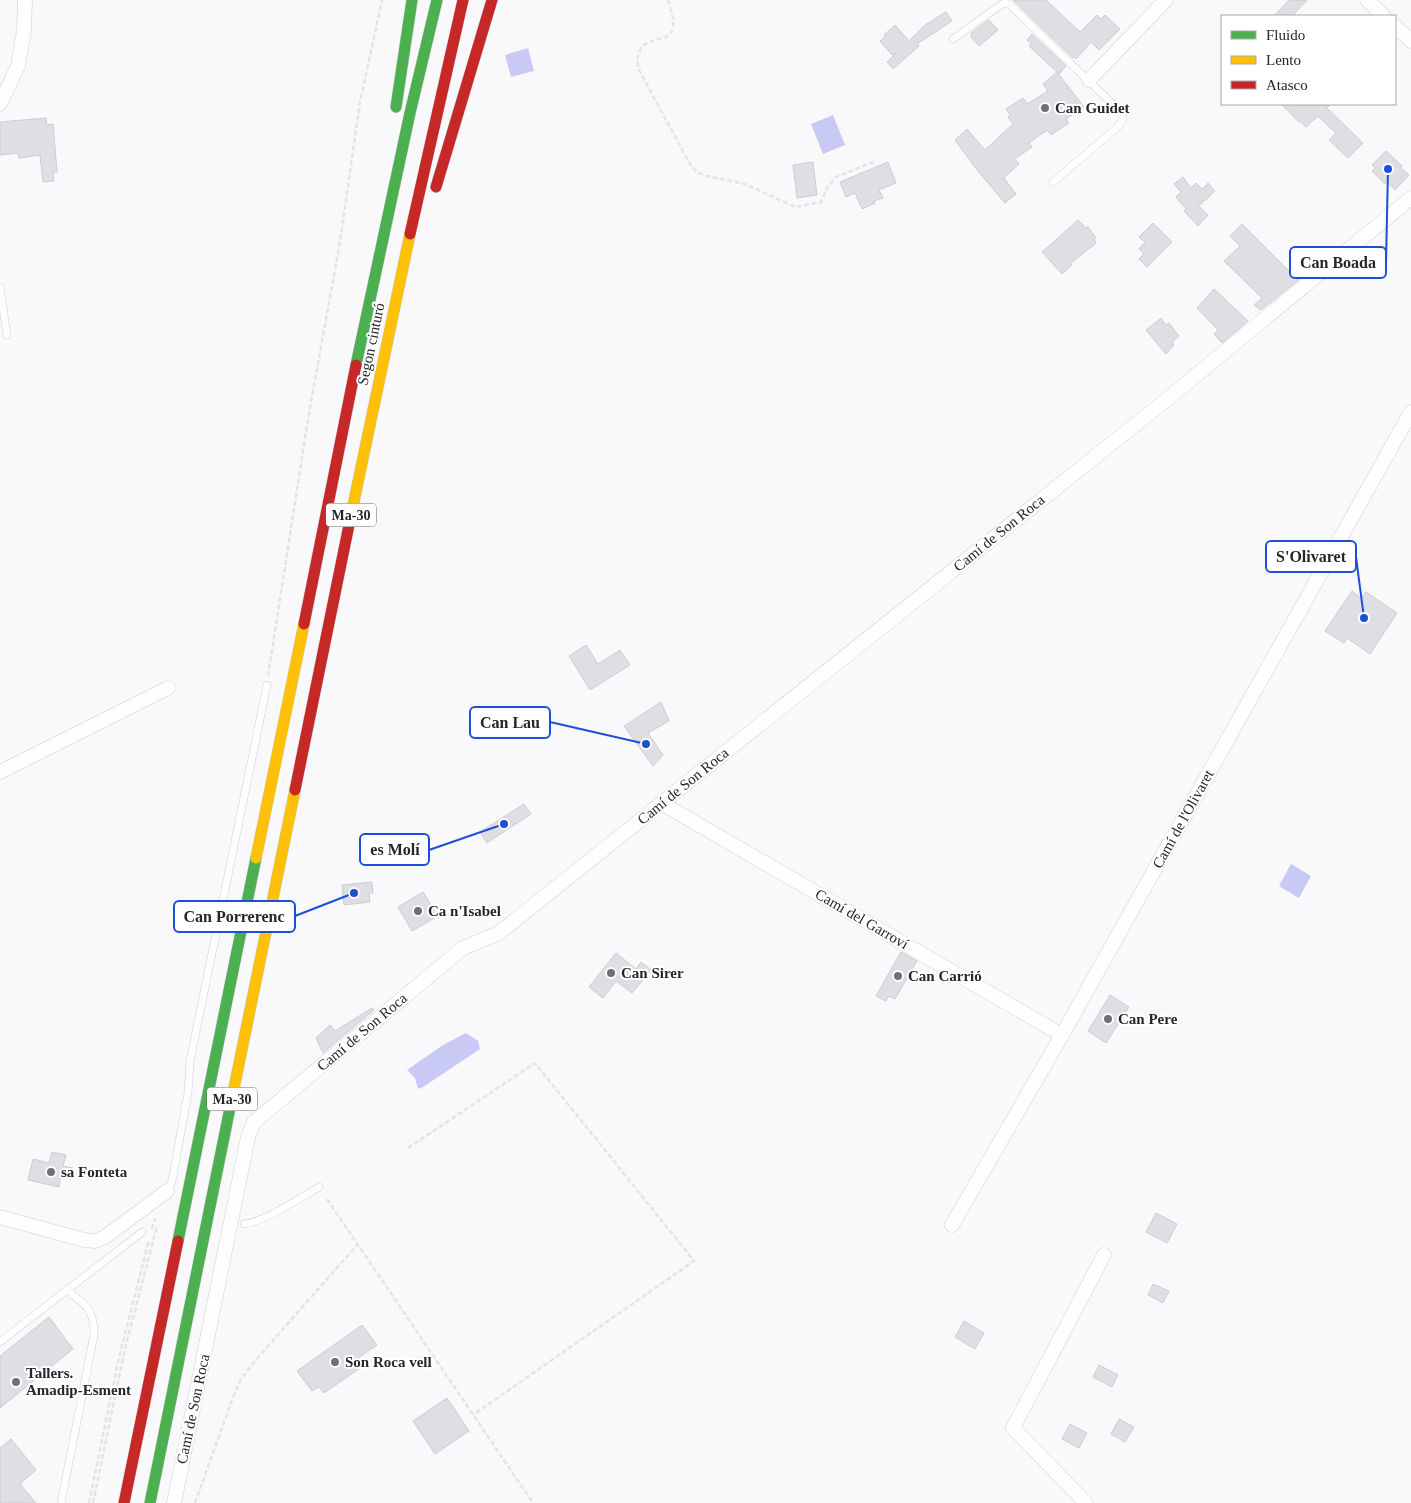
<svg xmlns="http://www.w3.org/2000/svg" width="1411" height="1503" font-family="Georgia,serif">
<style>
.water{fill:#c8caf5}
.building{fill:#dfdfe3;stroke:#cdcdd1}
.lines{fill:none;stroke-linecap:round;stroke-linejoin:round}
.lane-casing{stroke:#d0d0d4;stroke-width:8}
.street-casing{stroke:#d0d0d4;stroke-width:15}
.fast-casing{stroke:#d0d0d4;stroke-width:12}
.slow-casing{stroke:#d0d0d4;stroke-width:12}
.jam-casing{stroke:#d0d0d4;stroke-width:12}
.path{stroke:#e4e4e4;stroke-width:2.5;stroke-dasharray:5 2.5;stroke-linecap:butt}
.lane{stroke:#fefefe;stroke-width:7}
.street{stroke:#fefefe;stroke-width:14}
.fast{stroke:#4caf50;stroke-width:11}
.slow{stroke:#ffc107;stroke-width:11}
.jam{stroke:#c62828;stroke-width:11}
.poi-dot{fill:#6f6f74;stroke:#fff;stroke-width:2}
.labels{text-anchor:middle;stroke-width:4;stroke-linejoin:round;paint-order:stroke}
.shield{fill:#fff;stroke:#66666b;stroke-width:1}
.shield-label{font-size:14px;font-weight:bold;fill:#25252c}
.poi-label{font-size:15px;font-weight:bold;fill:#25252c;stroke:#fff;text-anchor:start}
.street-label{font-size:15px;fill:#25252c;stroke:#fff}
.leader{fill:none;stroke:#1d4ed8;stroke-width:2}
.callout-dot{fill:#1d4ed8;stroke:#fff;stroke-width:2}
.callout{fill:#fff;stroke:#1d4ed8;stroke-width:2}
.callout-label{font-size:16px;text-anchor:middle;font-weight:bold;fill:#25252c}
</style>
<rect width="100%" height="100%" fill="#f9f9fb"/>
<g class="water">
<path d="M528 48 534 71 511 77 505 55Z"/>
<path d="M833 115 845 145 823 154 811 124Z"/>
<path d="M1291 864 1311 876 1299 898 1279 886Z"/>
<path d="M466 1033 478 1041 480 1049 423 1087 418 1089 415 1078 407 1070 443 1045Z"/>
</g>
<g class="building">
<path d="M1013 0H1046L1080 32 1097 15 1101 19 1105 15 1120 29 1099 50 1091 42 1076 59 1074 57 1073 58Z"/>
<path d="M1289 0H1307L1292 16H1274Z"/>
<path d="M946 12 952 21 917 44 919 46 893 69 887 62 896 53 892 55 880 41 886 36 884 35 895 25 909 41 925 25Z"/>
<path d="M989 20 998 30 979 46 971 37V33Z"/>
<path d="M1032 34 1066 66 1059 74 1029 46 1032 44 1027 40Z"/>
<path d="M1057 72 1084 107 1066 119 1069 123 1051 135 1047 130 1029 143 1032 147 1015 159 1019 164 1004 178 1016 194 1005 203 977 170 955 140 967 129 985 150 1013 124 1008 117 1010 115 1006 109 1023 98 1027 104 1048 91 1043 84Z"/>
<path d="M1281 104H1331L1327 108 1363 143 1348 158 1329 140 1336 133 1318 116 1306 127 1300 121 1299 122Z"/>
<path d="M46 118 47 125 53 124 57 172H53L54 181 43 182 40 155 19 158 18 153 0 155V122Z"/>
<path d="M1386 151 1402 166 1401 168 1409 175 1395 190 1387 182 1385 184 1372 171 1375 168 1372 165Z"/>
<path d="M813 162 817 195 797 198 793 165Z"/>
<path d="M888 162 896 183 879 190 883 198 874 201 875 203 862 209 855 193 846 197 840 182Z"/>
<path d="M1183 177 1191 188 1196 183 1202 189 1208 183 1215 191 1199 206 1208 215 1198 226 1184 211 1186 209 1176 197 1181 192 1174 184Z"/>
<path d="M1078 220 1086 228 1088 227 1096 238 1094 239 1096 243 1070 264 1072 265 1062 274 1042 252Z"/>
<path d="M1153 223 1172 242 1147 267 1139 259 1144 254 1139 249 1145 242 1139 237Z"/>
<path d="M1242 224 1298 280 1261 310 1254 305 1262 298 1224 261 1240 246 1230 236Z"/>
<path d="M1214 289 1248 321 1222 343 1214 334 1218 330 1197 308Z"/>
<path d="M1161 318 1166 325 1169 323 1179 336 1172 342 1174 345 1166 354 1146 330Z"/>
<path d="M1352 591 1361 598 1366 592 1397 613 1370 654 1347 638 1344 643 1325 631Z"/>
<path d="M586 645 598 664 620 650 630 665 590 690 569 656Z"/>
<path d="M661 702 669 721 648 733 663 755 653 766 624 726Z"/>
<path d="M524 804 531 814 487 843 480 832Z"/>
<path d="M372 882 373 893H369L370 902 344 905 342 885Z"/>
<path d="M423 892 438 916 412 931 398 907Z"/>
<path d="M901 952 917 961 895 999 889 996 886 1001 876 996Z"/>
<path d="M616 953 636 969 641 962 651 970 632 993 616 981 603 998 589 987Z"/>
<path d="M1110 995 1129 1007 1106 1043 1088 1031Z"/>
<path d="M372 1008 374 1010 323 1053 316 1038 330 1025 335 1031Z"/>
<path d="M52 1152 66 1155 63 1166 73 1168 71 1179 61 1176 59 1187 28 1180 33 1159 49 1163Z"/>
<path d="M1156 1213 1177 1224 1167 1243 1146 1232Z"/>
<path d="M1153 1284 1169 1291 1163 1303 1148 1295Z"/>
<path d="M49 1317 73 1349 0 1408V1356Z"/>
<path d="M964 1321 984 1333 975 1349 955 1337Z"/>
<path d="M362 1325 377 1345 358 1358 363 1366 324 1393 319 1387 312 1391 297 1371Z"/>
<path d="M1099 1365 1118 1375 1112 1387 1093 1377Z"/>
<path d="M447 1398 469 1431 435 1454 413 1421Z"/>
<path d="M1119 1419 1134 1427 1125 1442 1111 1434Z"/>
<path d="M1070 1424 1087 1433 1079 1448 1062 1439Z"/>
<path d="M11 1439 36 1470 20 1484 36 1503H0V1448Z"/>
</g>
<g class="lines">
<defs>
<g id="lane">
<path d="M953 39 1002 4 1006 3 1010 5 1121 112 1123 118 1120 125 1053 182"/>
<path d="M0 287 7 335"/>
<path d="M167 1191 172 1181 188 1093 190 1061 267 685"/>
<path d="M244 1224C262 1223 302 1197 319 1187"/>
<path d="M0 1342 142 1232"/>
<path d="M61 1503 94 1335C94 1308 86 1306 67 1290"/>
</g>
<g id="street">
<path d="M1367 0 1384 16"/>
<path d="M1395 26 1411 41"/>
<path d="M1089 80 1166 0"/>
<path d="M0 104 18 66 24 31 25 0"/>
<path d="M0 772 168 688"/>
<path d="M661 803 1062 1035"/>
<path d="M0 1217 84 1240 95 1241 105 1237 167 1191"/>
<path d="M952 1225 1062 1035 1411 412"/>
<path d="M174 1503 248 1137 254 1122 463 948 499 933 1160 405 1411 198"/>
<path d="M1086 1503 1013 1428 1104 1255"/>
</g>
<g id="fast">
<path d="M396 107 412 0"/>
<path d="M356 365 410 113 437 0"/>
<path d="M178 1241 256 858"/>
<path d="M150 1503 233 1093"/>
</g>
<g id="slow">
<path d="M349 525 410 234"/>
<path d="M256 858 304 624"/>
<path d="M233 1093 295 790"/>
</g>
<g id="jam">
<path d="M436 187 492 0"/>
<path d="M410 234 463 0"/>
<path d="M304 624 356 365"/>
<path d="M295 790 349 525"/>
<path d="M124 1503 178 1241"/>
</g>
</defs>
<use href="#lane" class="lane-casing"/>
<use href="#street" class="street-casing"/>
<use href="#fast" class="fast-casing"/>
<use href="#slow" class="slow-casing"/>
<use href="#jam" class="jam-casing"/>
<g class="path">
<path d="M668 0C670 8 675 20 673 28 668 48 634 29 638 68L691 166 697 172 706 176 745 184 795 207 821 202 827 188 836 177 876 161"/>
<path d="M268 676 309 413 340 242 360 102 382 0"/>
<path d="M408 1148 535 1063 694 1261 473 1415"/>
<path d="M327 1199 533 1503"/>
<path d="M152 1229 155 1218"/>
<path d="M89 1503 119 1357 149 1240"/>
<path d="M93 1503 124 1353 157 1226"/>
<path d="M195 1503 233 1397 241 1379 254 1362 358 1244"/>
</g>
<use href="#lane" class="lane"/>
<use href="#street" class="street"/>
<use href="#fast" class="fast"/>
<use href="#slow" class="slow"/>
<use href="#jam" class="jam"/>
</g>
<g class="poi-dot">
<circle cx="1045" cy="108" r="5"/>
<circle cx="418" cy="911" r="5"/>
<circle cx="611" cy="973" r="5"/>
<circle cx="898" cy="976" r="5"/>
<circle cx="1108" cy="1019" r="5"/>
<circle cx="51" cy="1172" r="5"/>
<circle cx="335" cy="1362" r="5"/>
<circle cx="16" cy="1382" r="5"/>
</g>
<g class="labels">
<g class="shield">
<rect x="326" y="503.5" width="50" height="23" rx="4"/>
<rect x="207" y="1087.5" width="50" height="23" rx="4"/>
</g>
<g class="shield-label">
<text x="351" y="520">Ma-30</text>
<text x="232" y="1104">Ma-30</text>
</g>
<g class="poi-label">
<text x="1055" y="113">Can Guidet</text>
<text x="428" y="916">Ca n'Isabel</text>
<text x="621" y="978">Can Sirer</text>
<text x="908" y="981">Can Carrió</text>
<text x="1118" y="1024">Can Pere</text>
<text x="61" y="1177">sa Fonteta</text>
<text x="345" y="1367">Son Roca vell</text>
<text x="26" y="1378">Tallers.<tspan x="26" dy="17">Amadip-Esment</tspan></text>
</g>
<g class="street-label">
<text transform="translate(371 344) rotate(-78)" y="5">Segon cinturó</text>
<text transform="translate(999 533) rotate(-39)" y="5">Camí de Son Roca</text>
<text transform="translate(683 786) rotate(-39)" y="5">Camí de Son Roca</text>
<text transform="translate(1183 819) rotate(-61)" y="5">Camí de l'Olivaret</text>
<text transform="translate(862 919) rotate(30)" y="5">Camí del Garroví</text>
<text transform="translate(362 1032) rotate(-40)" y="5">Camí de Son Roca</text>
<text transform="translate(193 1409) rotate(-78)" y="5">Camí de Son Roca</text>
</g>
</g>
<path class="leader" d="M1388 169L1386 263M1364 618L1356 557M646 744L550 722M504 824L429 850M354 893L295 916"/>
<g class="callout-dot">
<circle cx="1388" cy="169" r="5"/>
<circle cx="1364" cy="618" r="5"/>
<circle cx="646" cy="744" r="5"/>
<circle cx="504" cy="824" r="5"/>
<circle cx="354" cy="893" r="5"/>
</g>
<g class="callout">
<rect x="1290" y="247" width="96" height="31" rx="5"/>
<rect x="1266" y="541" width="90" height="31" rx="5"/>
<rect x="470" y="707" width="80" height="31" rx="5"/>
<rect x="360" y="834" width="69" height="31" rx="5"/>
<rect x="174" y="901" width="121" height="31" rx="5"/>
</g>
<g class="callout-label">
<text x="1338" y="268">Can Boada</text>
<text x="1311" y="562">S'Olivaret</text>
<text x="510" y="728">Can Lau</text>
<text x="395" y="855">es Molí</text>
<text x="234" y="922">Can Porrerenc</text>
</g>
<rect x="1221" y="15" width="175" height="90" fill="#ffffff" stroke="#a8a8ab"/>
<rect x="1231" y="31" width="25" height="8" fill="#4caf50" stroke="#a8a8ab"/>
<text x="1266" y="40" font-size="15" fill="#25252c">Fluido</text>
<rect x="1231" y="56" width="25" height="8" fill="#ffc107" stroke="#a8a8ab"/>
<text x="1266" y="65" font-size="15" fill="#25252c">Lento</text>
<rect x="1231" y="81" width="25" height="8" fill="#c62828" stroke="#a8a8ab"/>
<text x="1266" y="90" font-size="15" fill="#25252c">Atasco</text>
</svg>
